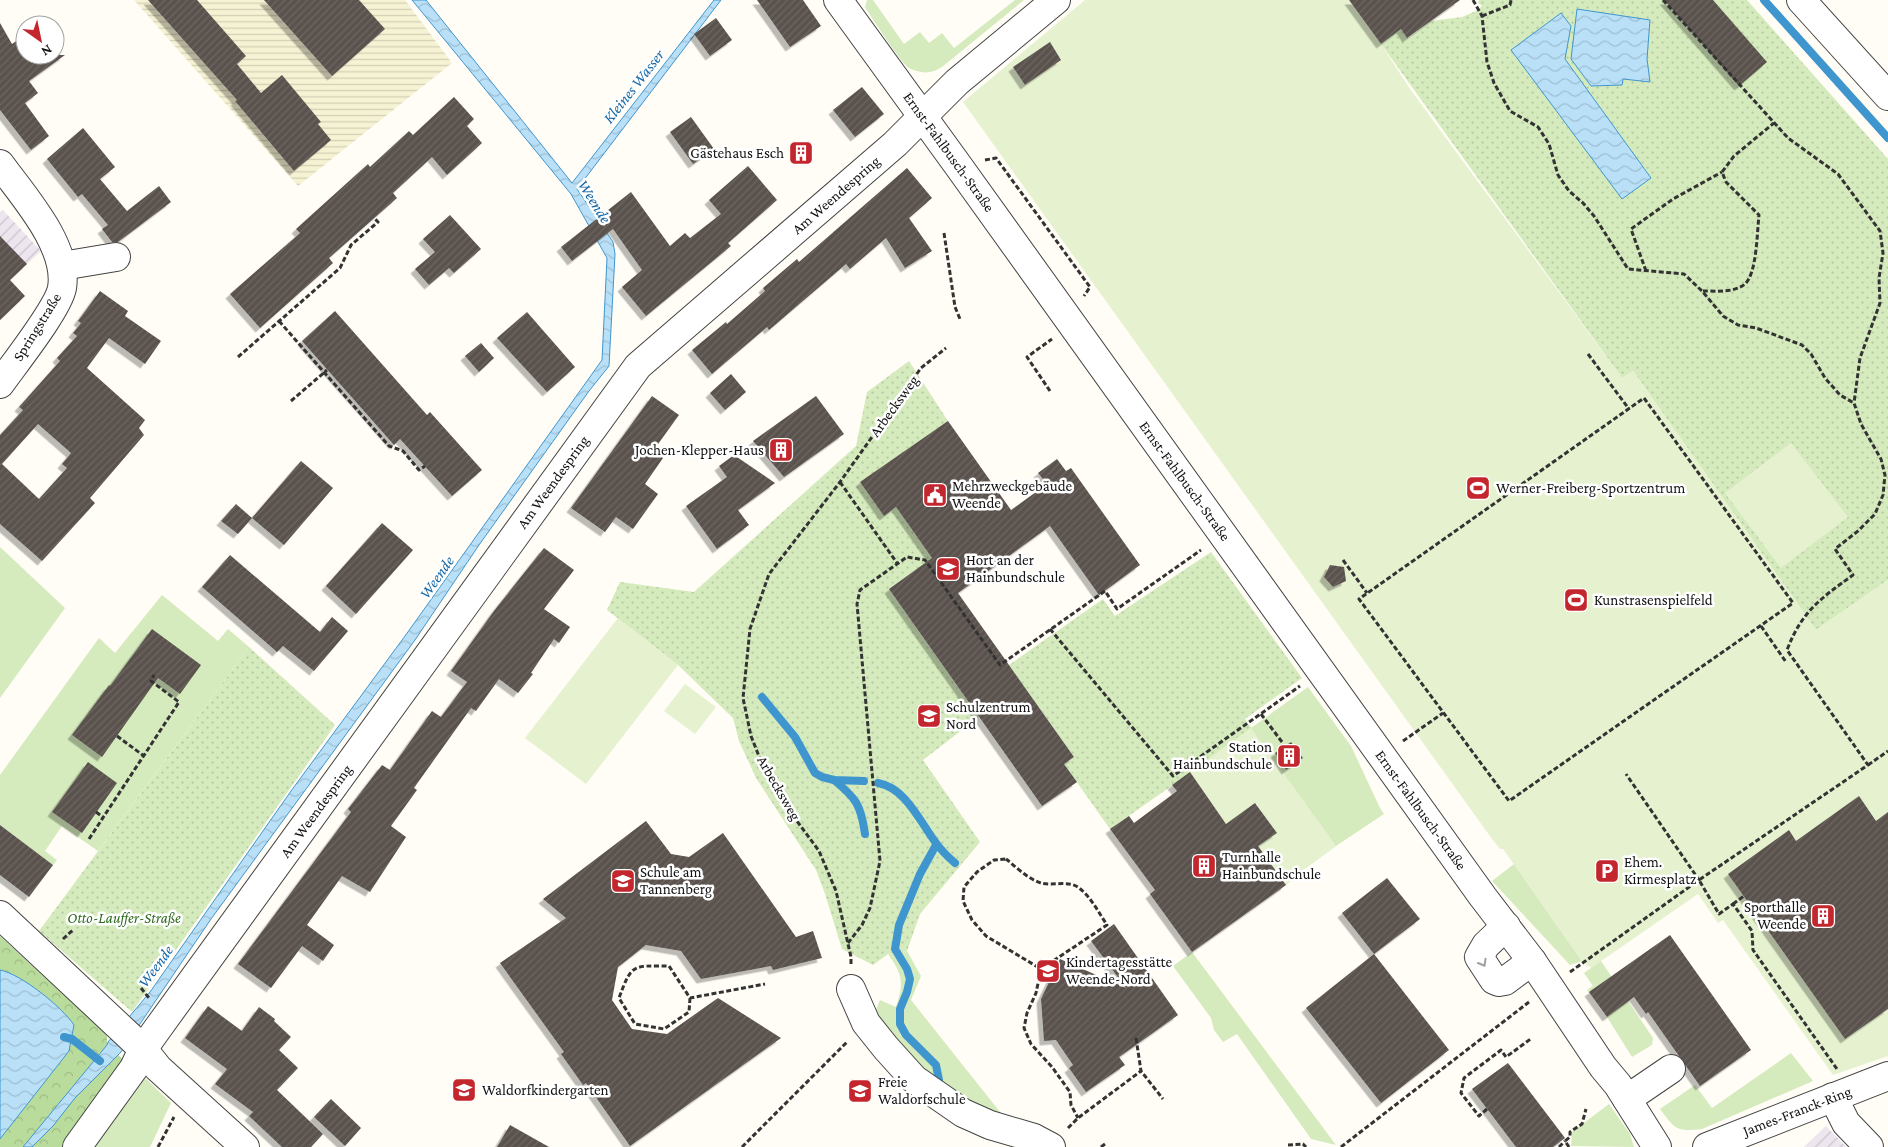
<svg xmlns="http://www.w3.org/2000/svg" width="1888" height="1147" font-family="'Crimson Pro',serif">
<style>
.industrial{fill:url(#industrial-furrows)}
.farmland{fill:url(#farmland-rules)}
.grass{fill:#d5ebbd}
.forest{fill:url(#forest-crowns)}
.park{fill:url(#park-dots)}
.pitch{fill:#e6f2cf}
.water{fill:url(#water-waves);stroke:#3f96cf}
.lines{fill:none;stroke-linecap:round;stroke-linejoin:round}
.stream{stroke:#3f96cf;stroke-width:8}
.building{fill:url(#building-hatch);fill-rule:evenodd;filter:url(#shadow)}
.minor-casing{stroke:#444;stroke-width:30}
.path{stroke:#333;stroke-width:3;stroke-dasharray:5 2.5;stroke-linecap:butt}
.minor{stroke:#fff;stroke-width:28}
.oneway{stroke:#a0a0a0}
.labels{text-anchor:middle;stroke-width:5;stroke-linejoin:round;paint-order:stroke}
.street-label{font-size:15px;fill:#111;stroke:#fff}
.poi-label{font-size:15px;fill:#111;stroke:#fff;text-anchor:start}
.park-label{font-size:15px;font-style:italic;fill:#2f6b1f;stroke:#fff}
.water-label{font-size:16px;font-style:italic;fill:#1768a6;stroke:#fff}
</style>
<defs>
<pattern id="industrial-furrows" width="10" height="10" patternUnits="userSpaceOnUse" patternTransform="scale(1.25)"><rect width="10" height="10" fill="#eee6ef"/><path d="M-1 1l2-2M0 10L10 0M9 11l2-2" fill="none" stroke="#cbc4cc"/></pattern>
<pattern id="farmland-rules" width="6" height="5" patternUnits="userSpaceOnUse" patternTransform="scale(1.25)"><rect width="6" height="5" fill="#f6f3d4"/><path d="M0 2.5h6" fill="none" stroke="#d2cfb5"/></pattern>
<pattern id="forest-crowns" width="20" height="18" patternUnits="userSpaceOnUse" patternTransform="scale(1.25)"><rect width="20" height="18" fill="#b9dc9c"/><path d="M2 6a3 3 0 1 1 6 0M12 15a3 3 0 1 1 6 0" fill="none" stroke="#9ebc85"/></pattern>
<pattern id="park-dots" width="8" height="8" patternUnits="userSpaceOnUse" patternTransform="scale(1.25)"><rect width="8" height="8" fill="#d5ebbd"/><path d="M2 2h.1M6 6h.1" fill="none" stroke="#b6c8a1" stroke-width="1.8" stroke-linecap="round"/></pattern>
<pattern id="water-waves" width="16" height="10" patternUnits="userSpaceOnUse" patternTransform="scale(1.25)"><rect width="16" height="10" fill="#b9e0f7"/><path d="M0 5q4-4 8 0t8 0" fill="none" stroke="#9ebfd3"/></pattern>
<pattern id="building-hatch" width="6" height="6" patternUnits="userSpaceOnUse" patternTransform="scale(1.25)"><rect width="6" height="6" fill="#5a524d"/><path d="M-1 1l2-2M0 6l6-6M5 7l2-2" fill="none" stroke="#6d6662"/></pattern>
<filter id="shadow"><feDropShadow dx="-4.5" dy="4.5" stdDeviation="0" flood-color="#0004"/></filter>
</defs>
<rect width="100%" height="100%" fill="#fffdf5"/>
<g class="industrial">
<path d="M3 210 41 251 10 280 0 270V213Z"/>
<path d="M1826 1126 1846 1147H1804Z"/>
</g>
<path class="farmland" d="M134 0H405L452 63 298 186Z"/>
<g class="grass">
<path d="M867 0H873L904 44 920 32 929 43 942 33 954 48 1015 0H1024L942 67C932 74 920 74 909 68 901 63 872 18 865 7Z"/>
<path d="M0 547 65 608 0 698Z"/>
<path d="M162 595 218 641 228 629 249 647 98 851 62 826 45 851 57 860 53 865 0 825V775L99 638 115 653Z"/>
<path d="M1308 687 1351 746 1380 808 1384 814 1336 846 1251 728Z"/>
<path d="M1514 864 1582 961 1570 965 1492 881Z"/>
<path d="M907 951 921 976 911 1000 1004 1117 943 1091 872 1013 876 1010 880 1000 896 1007C904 983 903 975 888 954Z"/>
<path d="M1192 952 1336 1145 1311 1139 1237 1034 1223 1042 1214 1030 1211 1018 1173 966Z"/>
<path d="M1601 961 1653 1038 1652 1045 1632 1057 1607 1017 1612 1013 1594 999 1587 990 1593 986 1584 973Z"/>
<path d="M1791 1053 1813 1081 1702 1129C1676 1132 1675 1129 1660 1109L1695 1085 1712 1108Z"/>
<path d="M141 1074 171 1103 150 1147H89Z"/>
<path d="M1609 1104 1630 1134 1634 1147 1571 1146 1572 1132Z"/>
</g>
<path class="forest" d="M0 936 103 1031 107 1036V1045L126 1062 66 1147H0Z"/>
<g class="park">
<path d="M1479 0H1747L1888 159V580L1816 630 1633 371 1622 378 1381 44 1401 29 1408 38 1431 21 1462 17 1476 11 1482 6 1478 3Z"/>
<path d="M909 361 948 421 884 515 896 507 941 571H914L889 589 979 717 923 760 980 842 920 914 907 951 888 954 873 965 842 949 824 891 816 870 756 778 739 741 733 718 678 665 607 610 620 582 694 592 856 446 867 392Z"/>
<path d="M1211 552 1302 678 1245 719 1336 846 1303 870 1286 885 1258 846 1277 833 1256 803 1226 824 1190 773 1110 829 1064 764 1074 757 1009 665 1103 599 1115 616Z"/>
<path d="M249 647 335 725 132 1012 39 931Z"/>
</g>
<g class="pitch">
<path d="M1085 0H1349L1381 44 1410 89 1622 378 1633 371 1816 630 1888 580V1056L1833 1075 1723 920 1718 923 1698 894 1591 968 1582 961 1503 849H1500L1492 839 963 102Z"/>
<path d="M1791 443 1848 517 1781 568 1725 493Z"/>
<path d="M618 618 678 665 586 784 525 738Z"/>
<path d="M685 684 716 707 695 734 664 711Z"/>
<path d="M1251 728 1336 846 1303 870 1286 885 1258 846 1277 833 1256 803 1226 824 1190 772Z"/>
</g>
<g class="water">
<path d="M412 0H426L572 183 714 0H721L577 189 613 242 615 254 609 366 589 391 479 545 415 640 211 919 121 1052 75 1098 53 1126 32 1147H23L107 1045 108 1042 150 992 291 791 405 636 602 360 607 258 571 194Z"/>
<path d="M1577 9 1650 20 1647 59 1650 82 1623 79 1622 85 1591 86 1571 59Z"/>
<path d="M1561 13 1571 26 1565 59 1651 178 1622 199 1511 50Z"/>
<path d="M0 970C21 974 62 1007 74 1025L69 1051 0 1139Z"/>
</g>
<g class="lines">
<g class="stream">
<path d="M1764 0 1888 138"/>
<path d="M762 697 795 737 815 773 822 777 834 780 864 781"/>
<path d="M834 780C856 798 861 805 865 834"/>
<path d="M878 783C906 788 920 822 936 843 941 850 948 857 955 863"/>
<path d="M936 845 920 874 899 925 895 949 907 969 910 979 907 992 900 1009V1024L906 1035 936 1065 939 1080"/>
<path d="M64 1037 72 1039 100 1061"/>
</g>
</g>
<g class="building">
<path d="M148 0H197L246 56 237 64 261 93 282 75 321 122 318 124 331 140 294 171 235 101 237 100Z"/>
<path d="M264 0H359L385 29 332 76Z"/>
<path d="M757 0H803L821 26 790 47Z"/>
<path d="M1349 0H1460L1407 38 1401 29 1381 44Z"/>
<path d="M1664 0H1713L1767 62 1739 86Z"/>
<path d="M716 18 732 40 710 56 694 34Z"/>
<path d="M0 23 12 44 25 35V55H65L29 81 38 93 25 103 49 136 31 150 0 110Z"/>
<path d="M1050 42 1061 60 1025 85 1013 67Z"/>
<path d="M862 87 884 114 855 137 833 110Z"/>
<path d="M454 97 474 119 467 126 482 143 447 175 432 157 393 193 397 198 329 258 333 263 260 328 230 294 300 233 296 229 368 164 370 167 409 131 413 135Z"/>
<path d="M691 117 714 149 693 164 670 132Z"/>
<path d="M83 128 115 167 100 179 127 211 159 186 171 202 118 242H112L102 229 108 225 82 194 78 197 47 159Z"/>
<path d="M748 166 777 200 728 243 731 246 646 316 622 287 642 270 613 229 572 261 561 247 631 192 670 246 685 233 690 238 721 214 709 200Z"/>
<path d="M907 168 932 198 909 218 932 251 905 268 886 238 850 269 846 264 769 330 767 327 712 374 692 350 726 322 727 324 765 291 763 288 797 259 799 262Z"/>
<path d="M450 215 481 249 454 273 449 268 429 285 415 269 435 252 423 239Z"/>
<path d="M0 236 27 264 10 280 25 296 0 320Z"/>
<path d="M100 291 128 311 125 316 161 341 145 364 109 338 87 368 145 420 139 428 144 435 90 498 95 503 42 561 0 524V435L23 410 19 407 60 361 57 358 77 336 73 333 81 323 78 321ZM38 424 71 453 62 464 67 468 39 499 2 464Z"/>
<path d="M335 311 427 415 430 412 482 470 452 496 400 439 394 445 302 341Z"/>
<path d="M527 312 575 367 547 392 497 338Z"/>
<path d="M481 343 494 358 479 372 465 356Z"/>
<path d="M731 374 746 392 725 410 710 393Z"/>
<path d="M652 396 679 415 653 451 663 458 645 484 658 494 633 529 616 517 605 532 571 508Z"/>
<path d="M816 396 844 434 784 477 753 441Z"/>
<path d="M948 421 1011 510 1047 484 1038 473 1057 459 1066 471 1071 468 1140 565 1099 595 1050 526 958 593 1074 757 1064 764 1077 782 1042 806 889 589 932 558 896 507 884 516 860 482Z"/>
<path d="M734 455 775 483 738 510 749 525 717 549 686 506 727 477 719 466Z"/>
<path d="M301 461 333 488 284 545 252 518Z"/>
<path d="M236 504 252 518 238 534 221 521Z"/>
<path d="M382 523 413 550 356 614 326 586Z"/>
<path d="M544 548 574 570 544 609 570 627 559 643 554 639 531 673 533 674 518 693 499 679 476 711 471 708 414 788 417 790 391 826 406 837 370 892 342 876 307 925 334 945 323 961 302 946 271 988 238 964 351 812 348 809 382 765 390 770 432 711 441 717 467 682 451 671 494 611Z"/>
<path d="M230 555 320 632 332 617 348 631 314 671 283 646 277 652 202 587Z"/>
<path d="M1330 565 1344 567 1346 581 1333 587 1324 577Z"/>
<path d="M152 629 201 665 180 694 158 678 102 757 72 735 109 685 110 686Z"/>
<path d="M1291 742 1303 758 1286 770 1275 753Z"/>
<path d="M88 762 117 783 82 833 52 812Z"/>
<path d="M1190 772 1226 824 1255 803 1277 833 1258 846 1286 885 1192 952 1150 894 1155 890 1110 829 1129 816 1134 823 1177 791 1172 785Z"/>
<path d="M1859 796 1876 821 1888 812V1009L1845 1039 1728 874 1789 830 1796 841Z"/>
<path d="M646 821 671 854 689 857 723 833 796 937 813 931 822 958 773 970 771 966 701 979 681 951 646 945 618 967 612 1000 632 1029 667 1034 718 998 781 1038 630 1146 586 1083 583 1085 561 1054 564 1052 500 963 566 918 543 899Z"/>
<path d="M0 825 53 865 29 897 0 875Z"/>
<path d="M1387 878 1420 919 1374 954 1342 913Z"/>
<path d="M1114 924 1178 1015 1119 1057 1125 1065 1086 1092 1069 1068 1073 1065 1056 1040 1044 1041 1041 999 1060 959 1126 988 1091 941Z"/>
<path d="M1670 935 1751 1050 1700 1086 1648 1012 1646 1014 1634 997 1607 1017 1589 992Z"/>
<path d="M1374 954 1449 1050 1381 1103 1306 1008Z"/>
<path d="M208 1006 242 1031 259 1007 275 1019 274 1021 291 1037 279 1050 298 1068 277 1090 323 1134 311 1147H282L249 1116 253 1112 215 1084 227 1069 185 1038Z"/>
<path d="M1508 1063 1565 1138 1553 1147H1516L1472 1089Z"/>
<path d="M331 1099 361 1128 345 1146 314 1117Z"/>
<path d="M510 1125 549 1147H497Z"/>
</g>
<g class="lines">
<defs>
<g id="minor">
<path d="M838 0 957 164 1483 897 1532 961 1603 1067 1618 1085 1657 1147"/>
<path d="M1801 0 1888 96"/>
<path d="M0 164C23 196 69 246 62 288 58 309 14 364 0 384"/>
<path d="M62 266 116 257"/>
<path d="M0 915 143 1049 158 1068 245 1147"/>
<path d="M1506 926 1486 945 1479 957 1494 980 1499 982 1505 981 1532 961"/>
<path d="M851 989 866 1023 886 1048 914 1079 963 1113 990 1125 1034 1138 1051 1147"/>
<path d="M1833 1097 1846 1123 1869 1147"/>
<path d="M1627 1099 1671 1069"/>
<path d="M77 1147 134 1068 143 1049 158 1028 638 366 895 144 957 82 1056 0"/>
<path d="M1707 1147 1888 1076"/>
</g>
</defs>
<use href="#minor" class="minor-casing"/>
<g class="path">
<path d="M1473 0 1482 16 1487 62 1494 83 1510 111 1538 127 1549 144 1558 175 1569 191 1583 203 1594 216 1628 269 1684 274 1702 291 1723 316 1738 325 1756 328 1802 345 1811 354 1825 378 1840 395 1854 403 1861 424 1881 459 1885 475 1883 495 1875 514 1858 531 1835 549 1853 575C1820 599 1802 611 1787 650L1868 765 1699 880 1719 914 1733 904 1752 931 1753 950 1837 1069"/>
<path d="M1663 0 1788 138 1838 174 1880 231 1883 253 1879 278 1880 303 1860 358 1854 403"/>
<path d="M1482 16 1510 5 1511 0"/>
<path d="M985 160 996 158 1090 287 1084 296"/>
<path d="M944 233 955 307 960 319"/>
<path d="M1646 271 1631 229 1673 199 1722 172"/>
<path d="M1703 291C1716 291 1734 293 1745 284 1757 273 1757 232 1759 215L1726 182 1722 172 1734 156 1774 123"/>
<path d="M279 321 389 446 403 451 419 470 425 466"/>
<path d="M1588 354 1629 409"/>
<path d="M238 357 340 268 351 245 378 222 374 218"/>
<path d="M1050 391 1027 357 1052 339"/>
<path d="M1644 398 1793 603 1509 801 1359 599Z"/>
<path d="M291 401 327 370"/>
<path d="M840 482 897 563"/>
<path d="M1343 560 1367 593"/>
<path d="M1761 626 1786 662"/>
<path d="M1050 629 1173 776 1300 686"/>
<path d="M1261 714 1282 742"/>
<path d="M117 736 144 756"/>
<path d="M1403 741 1443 713"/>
<path d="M1868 765 1888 751"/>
<path d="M96 812 103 817"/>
<path d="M89 839 179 702 151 681 154 675"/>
<path d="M1006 859C1016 867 1028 879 1041 883 1053 886 1069 880 1079 888 1091 897 1099 913 1107 925L1041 969 986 936 972 920 963 901 964 887 977 872 994 860Z"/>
<path d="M1733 904 1744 896"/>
<path d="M63 939 74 929"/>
<path d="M848 943 862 925 870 908 880 861 857 604 860 590 907 557 925 560 1000 665 1105 591 1117 609 1201 550"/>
<path d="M851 964V957L836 891 819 851 794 817 764 769 751 736 743 698 750 629 769 574 840 482 921 368 946 348"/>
<path d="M1041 969 1036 993 1027 1013 1024 1028 1031 1044 1052 1067 1070 1092 1071 1105 1078 1118"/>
<path d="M1570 972 1699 880 1626 774"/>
<path d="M141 988 149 998"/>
<path d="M690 998 689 1012 664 1029 635 1024 619 998C632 963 632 966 669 966L690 998 765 984"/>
<path d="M1136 1038 1141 1071 1163 1099"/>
<path d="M1487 1109 1479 1116 1461 1093 1464 1078 1501 1050 1506 1057 1532 1038"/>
<path d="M1068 1128 1078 1118 1141 1071"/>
<path d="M1288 1145 1303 1144 1306 1147"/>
<path d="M158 1147 174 1117"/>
<path d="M742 1147 848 1041"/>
<path d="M1101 1147 1105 1144"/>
<path d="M1341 1147 1529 1002"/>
<path d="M1559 1147 1565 1141"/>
<path d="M1569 1147 1565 1141 1570 1137V1132L1582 1124 1586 1109"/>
</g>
<use href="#minor" class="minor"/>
</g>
<defs><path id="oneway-chevron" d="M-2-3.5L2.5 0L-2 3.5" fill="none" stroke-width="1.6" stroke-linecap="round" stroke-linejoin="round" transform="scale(1.25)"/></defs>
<use class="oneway" href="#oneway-chevron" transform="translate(1483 963) rotate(60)"/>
<defs>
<symbol id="building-square" viewBox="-11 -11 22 22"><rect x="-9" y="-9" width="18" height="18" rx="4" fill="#c4262e" stroke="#fff"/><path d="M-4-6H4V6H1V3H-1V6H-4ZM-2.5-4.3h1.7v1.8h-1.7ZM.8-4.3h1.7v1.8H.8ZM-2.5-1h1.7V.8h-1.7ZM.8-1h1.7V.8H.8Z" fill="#fff"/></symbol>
<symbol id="stadium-square" viewBox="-11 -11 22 22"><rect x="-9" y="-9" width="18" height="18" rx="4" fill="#c4262e" stroke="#fff"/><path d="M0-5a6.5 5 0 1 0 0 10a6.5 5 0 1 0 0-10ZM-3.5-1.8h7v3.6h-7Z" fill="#fff"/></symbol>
<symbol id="civic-square" viewBox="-11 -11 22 22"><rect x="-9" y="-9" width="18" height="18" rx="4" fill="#c4262e" stroke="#fff"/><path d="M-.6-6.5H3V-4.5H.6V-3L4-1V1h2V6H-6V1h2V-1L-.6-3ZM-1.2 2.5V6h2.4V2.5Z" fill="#fff"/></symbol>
<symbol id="school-square" viewBox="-11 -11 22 22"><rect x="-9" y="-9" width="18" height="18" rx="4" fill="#c4262e" stroke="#fff"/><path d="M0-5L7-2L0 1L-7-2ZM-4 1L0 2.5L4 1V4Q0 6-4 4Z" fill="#fff"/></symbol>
<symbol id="parking-square" viewBox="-11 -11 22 22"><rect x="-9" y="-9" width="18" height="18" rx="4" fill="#c4262e" stroke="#fff"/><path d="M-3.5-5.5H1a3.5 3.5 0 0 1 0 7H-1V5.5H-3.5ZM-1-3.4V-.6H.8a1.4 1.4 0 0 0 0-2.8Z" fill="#fff"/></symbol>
</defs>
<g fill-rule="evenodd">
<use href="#building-square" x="787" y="139" width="28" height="28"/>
<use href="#building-square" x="767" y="436" width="28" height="28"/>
<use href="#stadium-square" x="1464" y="474" width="28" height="28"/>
<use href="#civic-square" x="921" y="481" width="28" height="28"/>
<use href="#school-square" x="934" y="555" width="28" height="28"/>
<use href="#stadium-square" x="1562" y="586" width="28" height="28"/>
<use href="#school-square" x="915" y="702" width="28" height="28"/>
<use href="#building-square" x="1275" y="742" width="28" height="28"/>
<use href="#building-square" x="1190" y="852" width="28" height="28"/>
<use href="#parking-square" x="1593" y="857" width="28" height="28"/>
<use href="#school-square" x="609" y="867" width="28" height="28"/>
<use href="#building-square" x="1809" y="902" width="28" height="28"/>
<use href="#school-square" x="1034" y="957" width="28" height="28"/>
<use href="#school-square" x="450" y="1076" width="28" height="28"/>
<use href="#school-square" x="846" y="1077" width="28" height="28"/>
</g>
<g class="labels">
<g class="street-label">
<text transform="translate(949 152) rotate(54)" y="5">Ernst-Fahlbusch-Straße</text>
<text transform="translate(836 195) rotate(-41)" y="5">Am Weendespring</text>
<text transform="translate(37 327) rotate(-58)" y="5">Springstraße</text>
<text transform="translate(894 406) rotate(-54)" y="5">Arbecksweg</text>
<text transform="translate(1185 481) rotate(54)" y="5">Ernst-Fahlbusch-Straße</text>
<text transform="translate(553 482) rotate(-54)" y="5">Am Weendespring</text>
<text transform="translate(779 788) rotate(60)" y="5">Arbecksweg</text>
<text transform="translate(1421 810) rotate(54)" y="5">Ernst-Fahlbusch-Straße</text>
<text transform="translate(316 811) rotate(-54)" y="5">Am Weendespring</text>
<text transform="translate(1797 1111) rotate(-21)" y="5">James-Franck-Ring</text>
</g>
<g class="poi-label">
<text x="784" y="158" text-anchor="end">Gästehaus Esch</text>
<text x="764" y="455" text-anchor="end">Jochen-Klepper-Haus</text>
<text x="952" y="491">Mehrzweckgebäude<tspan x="952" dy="17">Weende</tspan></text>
<text x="1496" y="493">Werner-Freiberg-Sportzentrum</text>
<text x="966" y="565">Hort an der<tspan x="966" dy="17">Hainbundschule</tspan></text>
<text x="1594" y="605">Kunstrasenspielfeld</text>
<text x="946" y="712">Schulzentrum<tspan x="946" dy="17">Nord</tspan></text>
<text x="1272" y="752" text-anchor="end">Station<tspan x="1272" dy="17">Hainbundschule</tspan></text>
<text x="1222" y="862">Turnhalle<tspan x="1222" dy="17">Hainbundschule</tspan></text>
<text x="1624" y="867">Ehem.<tspan x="1624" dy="17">Kirmesplatz</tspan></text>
<text x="640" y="877">Schule am<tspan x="640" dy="17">Tannenberg</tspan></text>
<text x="1806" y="912" text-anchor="end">Sporthalle<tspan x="1806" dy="17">Weende</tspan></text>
<text x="1066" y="967">Kindertagesstätte<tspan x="1066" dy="17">Weende-Nord</tspan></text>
<text x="878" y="1087">Freie<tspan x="878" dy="17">Waldorfschule</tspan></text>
<text x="482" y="1095">Waldorfkindergarten</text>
</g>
<g class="park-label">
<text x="124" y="923">Otto-Lauffer-Straße</text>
</g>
<g class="water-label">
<text transform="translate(633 86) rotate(-52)" y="6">Kleines Wasser</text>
<text transform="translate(595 201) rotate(58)" y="6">Weende</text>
<text transform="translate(436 577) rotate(-55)" y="6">Weende</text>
<text transform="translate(155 966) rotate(-54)" y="6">Weende</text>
</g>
</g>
<g transform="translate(40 40) rotate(147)"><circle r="24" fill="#ffffff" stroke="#a0a0a0"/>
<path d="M0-4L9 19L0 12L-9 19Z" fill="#c4262e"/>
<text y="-8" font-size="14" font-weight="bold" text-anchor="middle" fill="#111111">N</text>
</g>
</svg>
